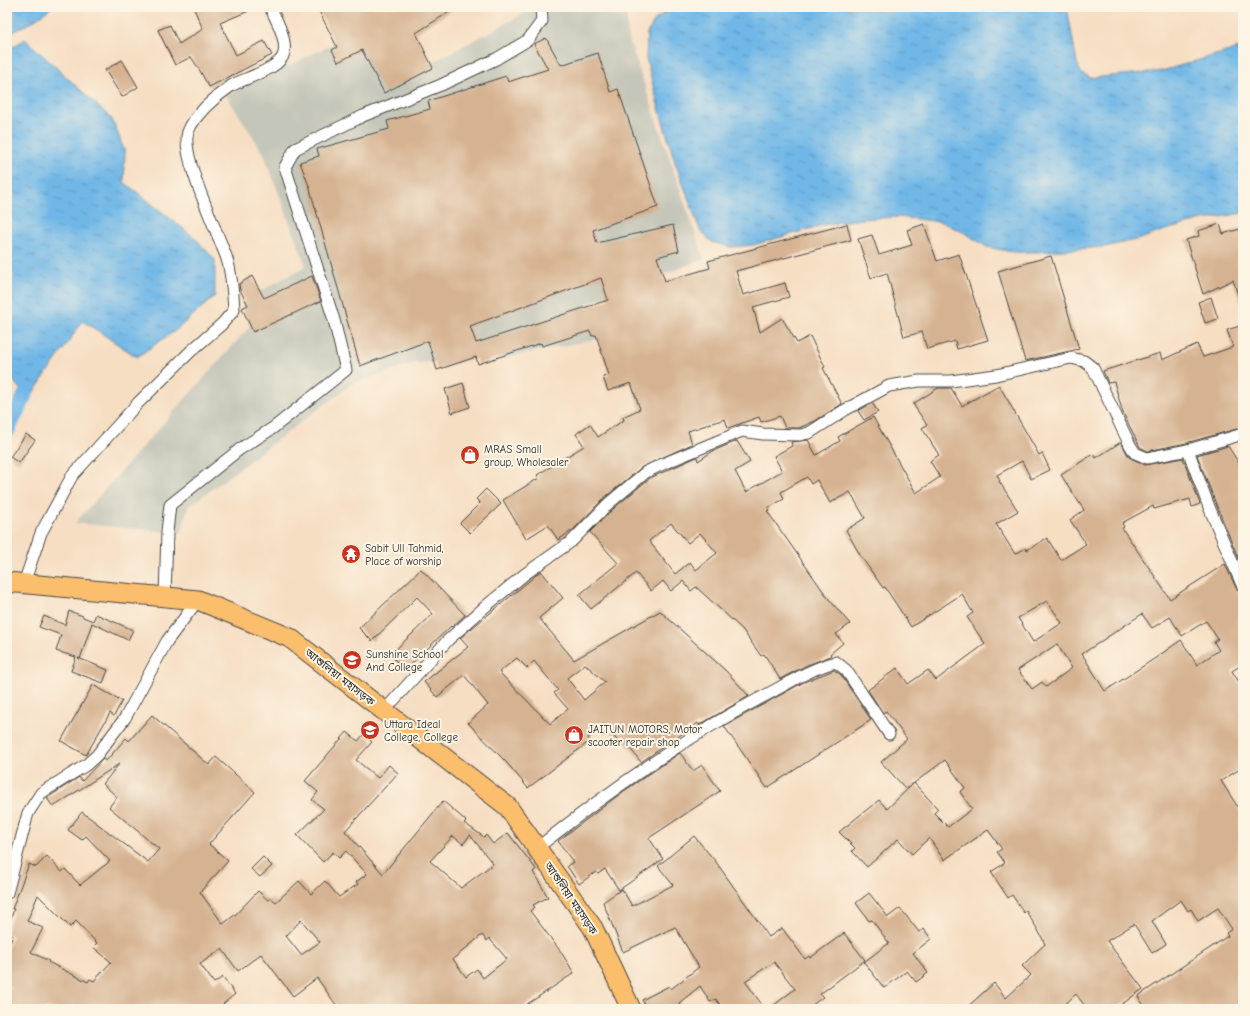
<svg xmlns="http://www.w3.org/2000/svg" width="1250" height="1016" font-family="'Comic Neue','Noto Sans Bengali',sans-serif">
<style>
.industrial{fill:#c4c6b9}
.water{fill:url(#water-ripples);stroke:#4d7189}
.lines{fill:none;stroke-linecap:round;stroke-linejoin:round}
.canal{stroke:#6fb7e7;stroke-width:15}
.building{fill:#d5b291;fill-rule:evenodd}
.minor-casing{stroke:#494642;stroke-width:13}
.trunk-casing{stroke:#494642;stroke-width:21}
.minor{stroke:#fff;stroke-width:11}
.trunk{stroke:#fabe6d;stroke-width:19}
.labels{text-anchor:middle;stroke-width:4;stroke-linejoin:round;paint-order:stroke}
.poi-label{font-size:11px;fill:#2b2b2b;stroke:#fcf5e5;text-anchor:start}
.street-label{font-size:11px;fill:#2b2b2b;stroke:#fcf5e5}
</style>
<defs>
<pattern id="water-ripples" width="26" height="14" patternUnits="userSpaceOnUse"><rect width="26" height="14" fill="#6fb7e7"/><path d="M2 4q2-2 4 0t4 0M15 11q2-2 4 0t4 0" fill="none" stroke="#5b95bb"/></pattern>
</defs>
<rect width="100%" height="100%" fill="#fcf5e5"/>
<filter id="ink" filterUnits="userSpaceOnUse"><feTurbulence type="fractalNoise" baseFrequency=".025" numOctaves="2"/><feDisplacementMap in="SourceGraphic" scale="8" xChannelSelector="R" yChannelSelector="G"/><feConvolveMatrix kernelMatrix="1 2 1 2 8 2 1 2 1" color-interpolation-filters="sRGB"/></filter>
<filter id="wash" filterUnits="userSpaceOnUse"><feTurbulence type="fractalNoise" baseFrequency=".012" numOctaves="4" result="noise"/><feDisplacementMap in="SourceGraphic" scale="16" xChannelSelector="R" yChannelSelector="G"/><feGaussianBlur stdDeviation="0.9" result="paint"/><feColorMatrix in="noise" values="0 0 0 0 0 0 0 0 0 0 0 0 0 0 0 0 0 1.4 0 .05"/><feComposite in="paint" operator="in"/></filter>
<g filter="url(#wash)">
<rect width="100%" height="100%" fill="#f6dec3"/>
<path class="industrial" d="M537 7H626L628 37 704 259 586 304 605 337 509 357 415 363 353 383 188 507 181 533 75 523 250 326 241 302 306 266 264 154 226 95 400 13 425 66Z"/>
<g class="water">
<path d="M7 7H52L35 20 7 35Z"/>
<path d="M672 7H1067L1077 63 1081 73 1091 78 1162 71 1243 47V213L1199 221 1165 230 1140 239 1104 247 1037 252H1012L987 247 965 233 942 222 898 217 860 219 823 225 754 245 731 247 712 242 700 230 675 162 658 105 646 58 647 33 656 19Z"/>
<path d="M25 39 112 119 125 152 124 182 195 238 215 260V296L176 330 137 357 83 321 31 396 19 388 7 372V51Z"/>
</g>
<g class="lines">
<path class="canal" d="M7 432 26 393"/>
</g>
<g id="blocks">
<g class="building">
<path d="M193 7H258L220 23 236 55 264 41 272 55 209 87 199 69 191 57 175 65 158 30 170 25 179 44 203 29Z"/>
<path d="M317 7H457L416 33 433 68 384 93 362 50 338 62 332 50 337 47Z"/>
<path d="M546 38 561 65 598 53 610 92 618 89 658 207 593 230 597 243 673 225 679 251 657 257 665 281 710 268 708 261 847 224 851 240 736 271 743 295 785 283 789 297 753 307 760 332 782 318 797 343 810 336 825 367 823 368 842 404 815 421 799 428H785L780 416 761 422 759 417 728 428 725 419 688 431 692 444 642 467 603 499 573 530 558 540 548 525 526 539 503 500 539 478 537 475 584 446 576 434 590 424 598 437 624 420 623 417 640 409 631 383 608 391 603 377 609 375 596 335 592 336 590 331 542 346 541 343 478 364 476 357 437 370 428 341 360 366 309 186 300 162 319 156 317 149 389 129 387 121 430 109 428 101 506 76 508 82 548 69 534 44ZM601 278 608 300 476 343 470 326Z"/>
<path d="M122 60 138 87 122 97 105 70Z"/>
<path d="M924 224 937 261 959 254 988 340 957 349 955 341 927 349 922 332 904 337 887 273 871 278 858 239 872 235 879 255 912 245 907 230Z"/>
<path d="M1220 224 1223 234 1243 228V303L1241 304 1233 280 1203 294 1186 240 1199 236 1198 231Z"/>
<path d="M1051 256 1079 349 1025 361 998 271Z"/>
<path d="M252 276 264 298 312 276 321 301 253 332 242 308 248 305 240 290 239 284Z"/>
<path d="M1211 297 1218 319 1205 323 1198 302Z"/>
<path d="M1243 325V427L1186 443 1148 451 1140 447 1123 413 1114 382 1108 383 1103 371 1160 353 1162 360 1197 344 1203 357 1233 347 1227 330Z"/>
<path d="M463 383 470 407 452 413 445 389Z"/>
<path d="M999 385 1039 455 1042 453 1050 470 1031 479 1022 461 997 475 1000 481H999L1018 511 996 524 1015 554 1026 548 1027 550 1047 538 1061 560 1086 544 1070 520 1084 510 1061 475 1093 454 1096 458 1121 442 1129 457 1145 465 1183 458 1200 504 1192 507 1190 499 1154 509 1153 506 1122 523 1124 527 1122 528 1170 599 1225 564 1237 590 1243 594V664L1232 671 1243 688V767L1221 781 1243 815V1009H1146L1138 996 1228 936 1226 933 1232 929 1218 908 1198 921 1191 909 1188 911 1181 900 1152 921 1166 944 1152 953 1134 924 1107 941 1143 989 1115 1009H1087L1076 994 1060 1009H965L994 983 1006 998 1031 975 1022 966 1045 944 1038 930 1026 911 1024 913 1012 895 1008 898 991 872 1005 863 997 852 1002 849 988 830 944 860 929 838 912 854 898 839 867 867 852 851 855 848 839 832 879 800 887 809 914 783 938 809 934 813 948 827 972 809 960 792 965 788 945 760 906 789 881 762 907 739 886 711 883 713 868 690 897 668 908 684 928 670 936 680 985 644 967 617 973 613 962 594 911 627 885 587 883 588 860 555 846 530 865 518 850 492 830 503 817 480 811 484 807 477 781 492 784 499 768 508 770 510 767 511 828 598 850 624 836 634 843 643 830 654 831 656 807 665 780 679 764 654 761 656 742 629 696 587 691 591 683 581 671 591 663 581 651 591 636 573 591 609 579 595 618 563 590 532 613 509 650 478 697 457 698 461 713 451 737 441 750 462 735 471 746 492 782 471 774 456 792 446 791 442 808 440 816 455 840 441 838 437 873 417 916 493 940 477 930 461 939 455 922 428 927 425 913 404 938 388H951L962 406ZM671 523 688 543 700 533 717 553 696 570 690 562 675 574 649 541ZM1047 601 1062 623 1033 642 1018 618ZM1142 614 1152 628 1170 617 1182 636 1206 621 1218 639 1214 642 1219 650 1197 665 1181 640 1157 657 1105 691 1082 654ZM1057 644 1072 668 1046 687 1042 682 1032 689 1018 670Z"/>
<path d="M872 403 878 412 864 420 858 411Z"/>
<path d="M26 434 35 440 19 463 10 457Z"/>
<path d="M1228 446 1243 470V569L1216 504 1197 455Z"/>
<path d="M486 489 501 504 470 533 460 523 480 503 476 499Z"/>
<path d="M421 569 465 615 452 627 451 626 405 670 390 655 433 614 417 597 372 641 359 628Z"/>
<path d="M541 571 563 598 539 618 574 660 660 611 726 671 749 696 699 725 698 723 641 762 624 741 620 744 604 724 588 738 590 741 528 788 506 762 468 723 488 705 464 675 437 697 424 682 468 647 460 638ZM517 658 527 668 534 661 558 690 554 693 568 709 550 724 499 672ZM585 664 605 682 584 700 567 678Z"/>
<path d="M69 611 83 616V617L93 621 96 614 133 630 128 640 92 623 80 659 78 658 108 670 103 683 71 671 76 657 56 651 61 635 39 627 44 616 65 625Z"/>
<path d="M834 670 841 675 871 720 767 788 724 726 804 682Z"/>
<path d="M93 685 122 701 114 716 110 713 86 755 61 741Z"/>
<path d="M152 715 209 765 216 757 255 792 209 844 228 861 200 892 223 924 236 914 258 891 268 900 271 898 276 902 299 881 311 894 325 881 339 897 358 884 356 882 367 874 346 851 339 858 333 852 323 862 297 835 324 809 312 800 318 792 305 781 347 732 358 741 364 734 372 742 356 760 378 778 389 765 398 773 345 831 383 874 443 801 466 821 464 823 484 837 486 835 493 844 508 833 536 869 533 872 548 897 533 905 535 907 530 911 561 952 574 973 520 1009H339L317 978 293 996 261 954 238 971 222 949 200 964 214 983 223 977 235 994 223 1004 227 1009H14L7 1006V996L11 987 7 985V949L13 936 7 933V930L14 909H12L29 864 36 867 47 856 62 872 65 869 80 885 110 861 86 836 82 840 68 830 82 812 148 862 159 849 109 807 117 797 103 784 119 764 53 807 47 798 79 777 82 781 103 759 106 761 126 738 129 741ZM470 835 493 864 461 888 430 861 453 836 463 844ZM38 895 70 927 76 921 97 943 93 947 111 962 94 981 90 979 88 982 48 962 49 961 31 952 43 928 27 921ZM301 920 320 942 301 955 286 936ZM482 935 487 941 489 938 507 959 483 978 477 969 466 977 453 959Z"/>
<path d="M680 753 693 771 702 765 720 791 649 838 663 859 619 890 605 869 598 874 596 872 579 884 567 866 573 862 558 841 624 791Z"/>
<path d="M694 836 716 862 769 937 782 928 805 959 809 956 810 958 844 933 865 960 820 994 823 997 807 1009H769L795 989 774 962 745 981 765 1009H723L716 999 710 1002 700 986 679 1003 682 1009H647L642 1000 669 986 671 989 699 967 675 927 623 952 603 902 622 889 632 906 673 885 658 866Z"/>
<path d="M263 857 272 866 260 877 251 869Z"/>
<path d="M869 893 888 917 900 908 919 932 924 929 931 939 913 953 928 973 916 982 907 971 884 988 864 962 889 943 872 920 869 921 856 903Z"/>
</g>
</g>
</g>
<g filter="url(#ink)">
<use href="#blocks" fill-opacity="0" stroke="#494642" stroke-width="1"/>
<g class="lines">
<defs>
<g id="minor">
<path d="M1188 450 1209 507 1243 587"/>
<path d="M24 583 41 533 72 476 138 403 191 351 222 324 234 310C233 293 232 275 227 259 218 232 180 156 188 132 194 115 216 96 231 86 244 78 281 69 284 53 287 39 276 19 270 7"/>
<path d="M165 597 167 532 170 505 240 449 273 428 346 370 334 320 285 167 295 149 363 116 441 85 496 59 528 40 542 21 541 7"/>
<path d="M384 711 448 640 486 606 525 574 572 541 608 504 646 472 665 463 742 431 763 434 800 435 809 433 845 410 889 386 919 381H951L996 375 1071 358 1084 361 1093 368 1130 445 1135 453 1147 458 1188 450 1243 434"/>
<path d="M537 848C610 790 685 737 768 694 790 682 812 668 836 662L846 670 889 734"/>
<path d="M7 893 28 813 41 793 86 765 97 755 125 718 167 641 198 600"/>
</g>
<path id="trunk" d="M7 582 198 600 290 638 508 807 593 928 631 1009"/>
</defs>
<use href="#minor" class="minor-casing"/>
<use href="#trunk" class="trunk-casing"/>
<use href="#minor" class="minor"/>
<use href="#trunk" class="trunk"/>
</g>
</g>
<defs>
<symbol id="shop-disc" viewBox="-11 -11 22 22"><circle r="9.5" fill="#c8321e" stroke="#fcf5e5"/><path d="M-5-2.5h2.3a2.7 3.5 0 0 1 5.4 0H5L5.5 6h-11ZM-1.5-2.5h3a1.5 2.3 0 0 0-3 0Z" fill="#fff"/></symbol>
<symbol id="temple-disc" viewBox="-11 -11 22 22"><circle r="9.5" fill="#c8321e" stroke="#fcf5e5"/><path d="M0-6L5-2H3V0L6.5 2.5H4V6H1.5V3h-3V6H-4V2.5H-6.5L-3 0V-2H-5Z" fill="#fff"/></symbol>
<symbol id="school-disc" viewBox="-11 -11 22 22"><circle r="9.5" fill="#c8321e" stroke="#fcf5e5"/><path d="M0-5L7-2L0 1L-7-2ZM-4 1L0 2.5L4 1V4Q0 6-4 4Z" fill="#fff"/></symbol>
<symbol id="university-disc" viewBox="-11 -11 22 22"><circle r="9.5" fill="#c8321e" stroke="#fcf5e5"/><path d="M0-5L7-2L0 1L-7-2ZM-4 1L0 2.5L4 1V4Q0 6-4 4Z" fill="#fff"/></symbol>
</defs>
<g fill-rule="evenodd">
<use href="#shop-disc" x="459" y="444" width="22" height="22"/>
<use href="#temple-disc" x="340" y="543" width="22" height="22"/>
<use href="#school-disc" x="341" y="649" width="22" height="22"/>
<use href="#university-disc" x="359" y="719" width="22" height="22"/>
<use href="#shop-disc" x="563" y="724" width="22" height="22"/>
</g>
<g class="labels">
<g class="poi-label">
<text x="484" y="453">MRAS Small<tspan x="484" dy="13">group, Wholesaler</tspan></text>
<text x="365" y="552">Sabit Ull Tahmid,<tspan x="365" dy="13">Place of worship</tspan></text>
<text x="366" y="658">Sunshine School<tspan x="366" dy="13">And College</tspan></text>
<text x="384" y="728">Uttara Ideal<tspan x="384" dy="13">College, College</tspan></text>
<text x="588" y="733">JAITUN MOTORS, Motor<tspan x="588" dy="13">scooter repair shop</tspan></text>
</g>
<g class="street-label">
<text transform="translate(340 677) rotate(38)" y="4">আশুলিয়া মহাসড়ক</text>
<text transform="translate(571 898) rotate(56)" y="4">আশুলিয়া মহাসড়ক</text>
</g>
</g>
<rect width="1250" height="1016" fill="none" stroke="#fcf5e5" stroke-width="24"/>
</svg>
